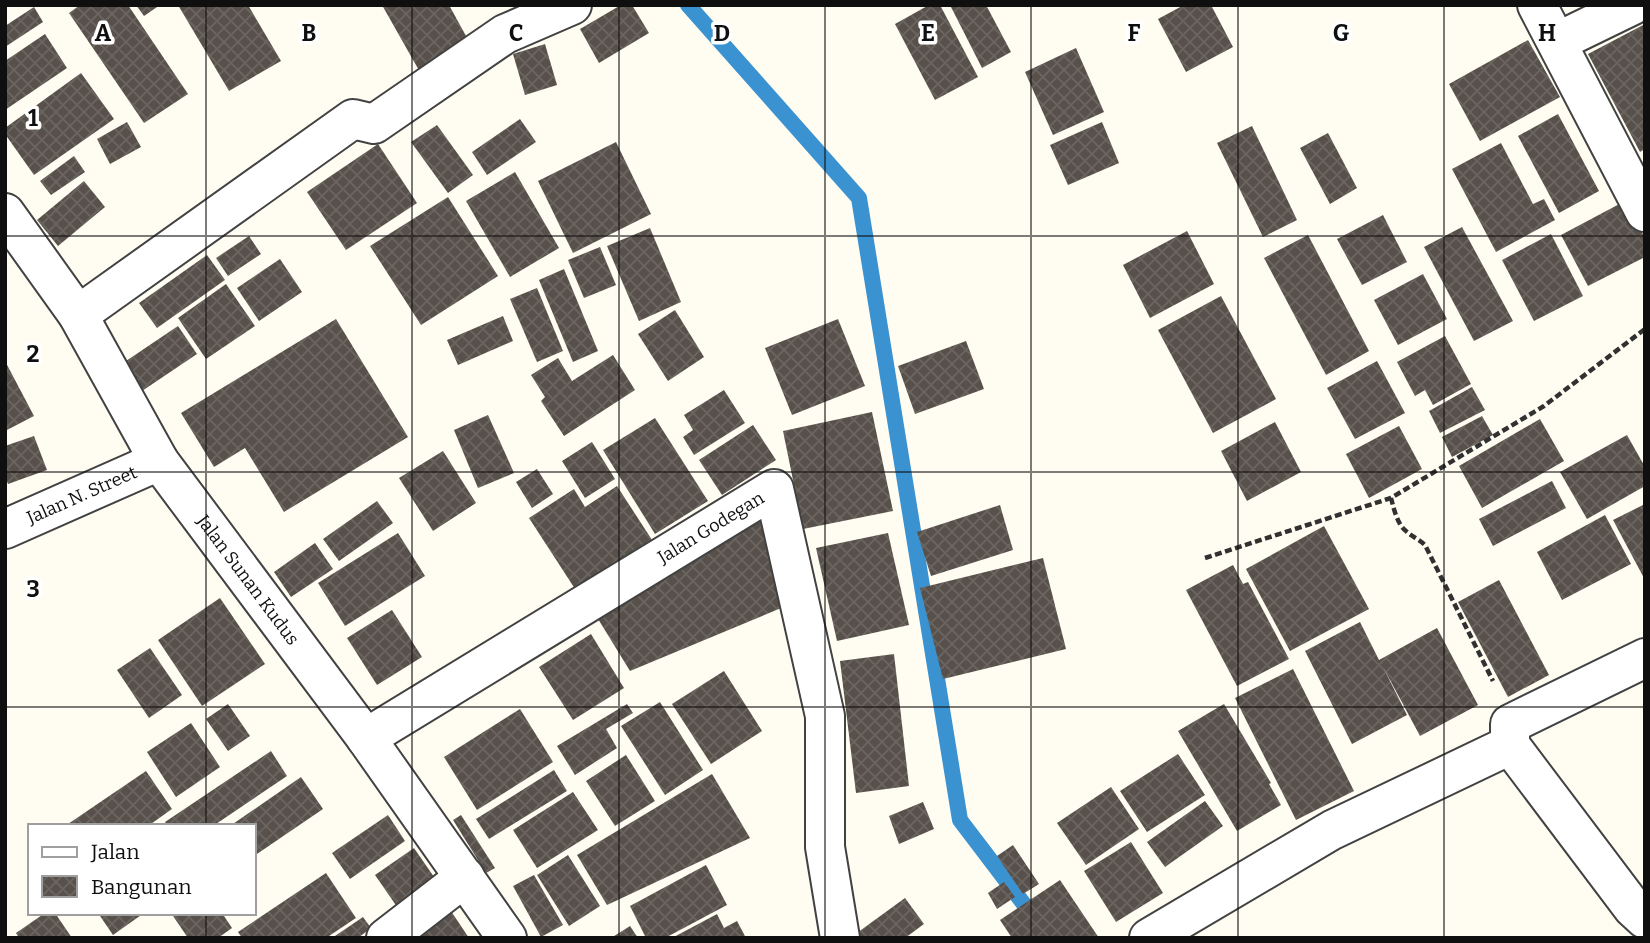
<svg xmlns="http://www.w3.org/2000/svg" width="1650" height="943" font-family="Bitter,serif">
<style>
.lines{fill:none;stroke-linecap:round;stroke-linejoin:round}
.stream{stroke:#3b92d0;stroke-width:16}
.building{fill:url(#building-cross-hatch)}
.minor-casing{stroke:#424242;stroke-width:42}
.tertiary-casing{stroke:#424242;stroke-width:42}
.path{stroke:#313131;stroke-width:4.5;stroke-dasharray:7 3.5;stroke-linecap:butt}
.minor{stroke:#fff;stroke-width:38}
.tertiary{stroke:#fff;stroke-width:38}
.grid{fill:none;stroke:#0f0f0f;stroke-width:2;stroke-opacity:0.55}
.labels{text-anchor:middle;stroke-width:7;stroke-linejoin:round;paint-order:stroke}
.street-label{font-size:18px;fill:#0f0f0f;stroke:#fff}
.grid-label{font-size:23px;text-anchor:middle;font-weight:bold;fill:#0f0f0f;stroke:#fff;stroke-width:7;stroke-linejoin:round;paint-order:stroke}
</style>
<defs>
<pattern id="building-cross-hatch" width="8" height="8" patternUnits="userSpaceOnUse" patternTransform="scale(1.75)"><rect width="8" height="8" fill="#58514b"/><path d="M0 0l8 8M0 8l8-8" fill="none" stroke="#6b6561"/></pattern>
</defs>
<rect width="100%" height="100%" fill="#fffdf2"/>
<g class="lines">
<path class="stream" d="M688 5 859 198 960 820 1036 920"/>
</g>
<g class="building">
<path d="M80 5H128L188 94 144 123 69 13Z"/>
<path d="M136 5H160L144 16Z"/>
<path d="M178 5H248L281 61 229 91Z"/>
<path d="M382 5H449L471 45 421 74Z"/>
<path d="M621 5H632L649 33 599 63 580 29Z"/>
<path d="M929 5H940L978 77 935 100 895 24Z"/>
<path d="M950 5H986L1011 52 982 68Z"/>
<path d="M1184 5H1211L1233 47 1186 72 1158 19Z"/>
<path d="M34 7 43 22 5 47V26Z"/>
<path d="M1645 24V149L1640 152 1588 54Z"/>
<path d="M45 34 67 68 5 110V61Z"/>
<path d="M1528 40 1560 97 1480 141 1449 84Z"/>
<path d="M545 44 557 85 525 95 513 54Z"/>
<path d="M1076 48 1104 112 1053 135 1025 72Z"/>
<path d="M81 73 114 119 34 175 5 134V128Z"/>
<path d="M1558 114 1599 191 1559 213 1518 136Z"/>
<path d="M520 119 536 142 487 175 472 152Z"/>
<path d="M127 122 141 147 110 164 97 139Z"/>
<path d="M1102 122 1119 163 1068 185 1050 145Z"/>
<path d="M437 125 473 175 448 193 411 142Z"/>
<path d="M1252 126 1297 220 1263 237 1217 143Z"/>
<path d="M1328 133 1357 188 1330 204 1300 148Z"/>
<path d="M616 142 651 214 573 253 538 181Z"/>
<path d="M1501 143 1533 204 1544 199 1555 220 1496 252 1452 169Z"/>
<path d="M378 144 417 203 346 250 307 192Z"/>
<path d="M74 156 85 172 51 195 40 181Z"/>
<path d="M515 172 559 248 510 277 466 201Z"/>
<path d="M84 181 105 207 58 246 37 220Z"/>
<path d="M448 197 498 276 421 325 370 246Z"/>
<path d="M1625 201 1645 238V257L1588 286 1561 235Z"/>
<path d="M1383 215 1407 262 1362 285 1337 239Z"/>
<path d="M1462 227 1513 321 1474 341 1424 247Z"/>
<path d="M650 228 681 302 639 321 607 246Z"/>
<path d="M1187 231 1214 284 1150 318 1123 265Z"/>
<path d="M1551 234 1583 296 1534 321 1502 260Z"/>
<path d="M1308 235 1369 351 1326 375 1264 258Z"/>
<path d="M249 236 261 254 228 276 216 258Z"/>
<path d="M600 247 616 285 584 298 568 260Z"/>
<path d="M207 255 225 280 157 328 139 303Z"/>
<path d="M280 259 302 292 259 321 237 288Z"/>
<path d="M564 269 598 351 573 362 539 280Z"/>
<path d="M1423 274 1447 319 1398 345 1374 300Z"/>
<path d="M226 284 255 326 206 359 178 318Z"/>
<path d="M537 288 563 351 537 362 510 299Z"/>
<path d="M1221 296 1276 399 1213 433 1158 330Z"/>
<path d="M675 310 704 357 668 381 638 334Z"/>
<path d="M503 316 513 341 458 365 447 340Z"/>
<path d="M336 319 408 437 284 512 245 448 214 467 181 413Z"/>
<path d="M838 319 865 386 792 415 765 348Z"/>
<path d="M178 326 197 354 142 391 123 363Z"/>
<path d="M1445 336 1471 384 1433 405 1425 390 1415 396 1397 362Z"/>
<path d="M966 341 984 389 915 414 898 366Z"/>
<path d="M613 355 635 390 564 436 541 401 545 397 531 375 558 358 572 381Z"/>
<path d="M5 361 34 416 5 431Z"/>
<path d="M1377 361 1405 413 1355 439 1327 388Z"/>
<path d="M1472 387 1485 410 1440 433 1429 411Z"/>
<path d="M724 390 745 423 694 455 683 437 693 430 684 415Z"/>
<path d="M872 412 893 511 803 529 783 431Z"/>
<path d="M488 415 514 473 478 488 454 430Z"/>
<path d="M1482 416 1493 435 1452 457 1442 437Z"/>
<path d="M655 418 708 501 655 534 603 450Z"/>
<path d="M1540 419 1564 461 1482 508 1459 466Z"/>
<path d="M1275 422 1301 472 1247 501 1221 451Z"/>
<path d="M753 425 776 460 722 495 699 460Z"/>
<path d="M1399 426 1422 469 1369 498 1346 454Z"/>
<path d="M1627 435 1645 467V486L1587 519 1560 472Z"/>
<path d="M34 436 47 470 8 484 5 477V446Z"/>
<path d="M592 442 615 479 585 498 562 461Z"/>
<path d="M443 451 476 503 433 531 399 478Z"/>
<path d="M537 469 553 494 532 508 516 482Z"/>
<path d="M1552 481 1566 508 1493 546 1479 519Z"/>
<path d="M617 486 654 543 577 592 529 518 574 489 585 507Z"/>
<path d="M377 501 393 523 339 561 323 539Z"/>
<path d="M1645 504V580L1613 520Z"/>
<path d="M1000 505 1013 550 931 576 917 532Z"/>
<path d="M761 508 786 606 630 671 595 614Z"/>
<path d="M1605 515 1631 564 1562 600 1537 552Z"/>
<path d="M1324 526 1369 609 1290 651 1246 569Z"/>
<path d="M398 533 425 576 345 626 318 583Z"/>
<path d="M888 533 909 625 837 641 816 548Z"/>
<path d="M315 543 333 569 291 597 274 572Z"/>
<path d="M1043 558 1066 649 943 679 920 588Z"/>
<path d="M1233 565 1243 584 1248 582 1289 659 1237 686 1186 590Z"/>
<path d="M1499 580 1549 675 1508 697 1458 602Z"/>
<path d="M220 598 265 664 202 706 158 640Z"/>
<path d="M392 610 422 657 377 685 347 638Z"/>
<path d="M1360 622 1379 660 1437 628 1478 705 1420 736 1383 667 1407 715 1352 744 1305 651Z"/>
<path d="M591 634 624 688 573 720 539 667Z"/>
<path d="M150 648 182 695 149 718 117 670Z"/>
<path d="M894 654 909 786 856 793 840 661Z"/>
<path d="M1293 669 1354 791 1296 820 1235 698Z"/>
<path d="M724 671 762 731 711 764 672 704Z"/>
<path d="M660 702 703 770 665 795 621 726Z"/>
<path d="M228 704 250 736 228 751 206 719Z"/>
<path d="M627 704 633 713 606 729 617 748 575 775 557 746Z"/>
<path d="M1224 704 1271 783 1269 784 1281 805 1237 831 1178 731Z"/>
<path d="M520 709 553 762 477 810 444 757Z"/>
<path d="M191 723 220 767 176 797 147 752Z"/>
<path d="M271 751 287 776 213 826H167L165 822Z"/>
<path d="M1178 754 1205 795 1147 832 1120 791Z"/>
<path d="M626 755 655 801 615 826 586 781Z"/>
<path d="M554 770 567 791 489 839 476 819Z"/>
<path d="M146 771 172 809 148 826H69L68 824Z"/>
<path d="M712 774 750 838 607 905 577 855Z"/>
<path d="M301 777 323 809 254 856V826H230Z"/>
<path d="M1111 787 1139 829 1086 865 1057 823Z"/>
<path d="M573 792 598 830 537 868 513 830Z"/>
<path d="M1205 801 1223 826 1165 867 1147 842Z"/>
<path d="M923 802 934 829 899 844 889 816Z"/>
<path d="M388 815 405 841 350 879 332 853Z"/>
<path d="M461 815 495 868 486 873 453 820Z"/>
<path d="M1131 842 1163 893 1116 922 1084 871Z"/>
<path d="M1013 845 1039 884 1023 894 997 856Z"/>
<path d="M414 848 441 887 402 914 375 875Z"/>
<path d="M568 855 600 906 569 926 537 875Z"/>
<path d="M706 865 727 905 665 938H646L630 906Z"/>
<path d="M326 873 356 918 326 938H242L238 932Z"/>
<path d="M534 875 563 925 541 937 513 886Z"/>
<path d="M1060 880 1099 938H1012L1000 920Z"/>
<path d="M1004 882 1015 897 997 909 988 893Z"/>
<path d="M905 898 924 924 905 938H850Z"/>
<path d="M447 905 469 938H399Z"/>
<path d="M45 913H55L72 938H19L16 933Z"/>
<path d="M98 913H144L113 935Z"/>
<path d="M171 913H222L232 928 218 938H188Z"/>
<path d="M717 914 724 928 737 921 746 938H672Z"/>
<path d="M363 917 371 928 358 938H332Z"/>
<path d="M630 926 638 938H611Z"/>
</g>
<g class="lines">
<defs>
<g id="minor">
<path d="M1537 5 1645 212"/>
<path d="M1557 42 1633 5"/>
<path d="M78 315 353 119 374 124 505 34 572 5"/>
<path id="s1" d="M5 529 159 461"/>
<path id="s2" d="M366 738 774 489 825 716V847L840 938"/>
<path d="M1510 745 1633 908 1645 919"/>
<path d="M386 938 465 877"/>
<path d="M1149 938 1332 830 1510 745V724L1645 658"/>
</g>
<g id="tertiary">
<path id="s3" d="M5 213 78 315 159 461 366 738 507 938"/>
</g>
</defs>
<use href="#minor" class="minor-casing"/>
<use href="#tertiary" class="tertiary-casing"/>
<g class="path">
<path d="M1391 498C1394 509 1397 524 1406 531 1412 537 1419 539 1425 545L1493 681"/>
<path d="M1205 558 1391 498 1544 406 1645 329"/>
</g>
<use href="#minor" class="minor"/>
<use href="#tertiary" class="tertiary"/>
</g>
<path class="grid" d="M206 5V826M412 5V938M619 5V938M825 5V938M1031 5V938M1238 5V938M1444 5V938M5 236H1645M5 472H1645M5 707H1645M206 913V938"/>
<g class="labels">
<g class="street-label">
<text dy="6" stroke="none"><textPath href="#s1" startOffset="84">Jalan N. Street</textPath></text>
<text dy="6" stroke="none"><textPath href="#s2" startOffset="404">Jalan Godegan</textPath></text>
<text dy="6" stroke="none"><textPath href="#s3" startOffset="441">Jalan Sunan Kudus</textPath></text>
</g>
</g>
<g class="grid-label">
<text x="103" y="41">A</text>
<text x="309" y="41">B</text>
<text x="516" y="41">C</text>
<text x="722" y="41">D</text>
<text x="928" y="41">E</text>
<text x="1134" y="41">F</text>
<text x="1341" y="41">G</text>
<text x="1547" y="41">H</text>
<text x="33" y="126">1</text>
<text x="33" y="362">2</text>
<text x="33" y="597">3</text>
</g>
<rect width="1650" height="943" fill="none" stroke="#0f0f0f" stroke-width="14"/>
<rect x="28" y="824" width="228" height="91" fill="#ffffff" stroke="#9f9f9f" stroke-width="2"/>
<rect x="42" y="847" width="35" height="10" fill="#ffffff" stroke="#9f9f9f" stroke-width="2"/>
<text x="91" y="859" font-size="21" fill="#0f0f0f">Jalan</text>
<rect x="42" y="876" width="35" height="21" fill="url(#building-cross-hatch)" stroke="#9f9f9f" stroke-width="2"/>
<text x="91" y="894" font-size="21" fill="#0f0f0f">Bangunan</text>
</svg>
